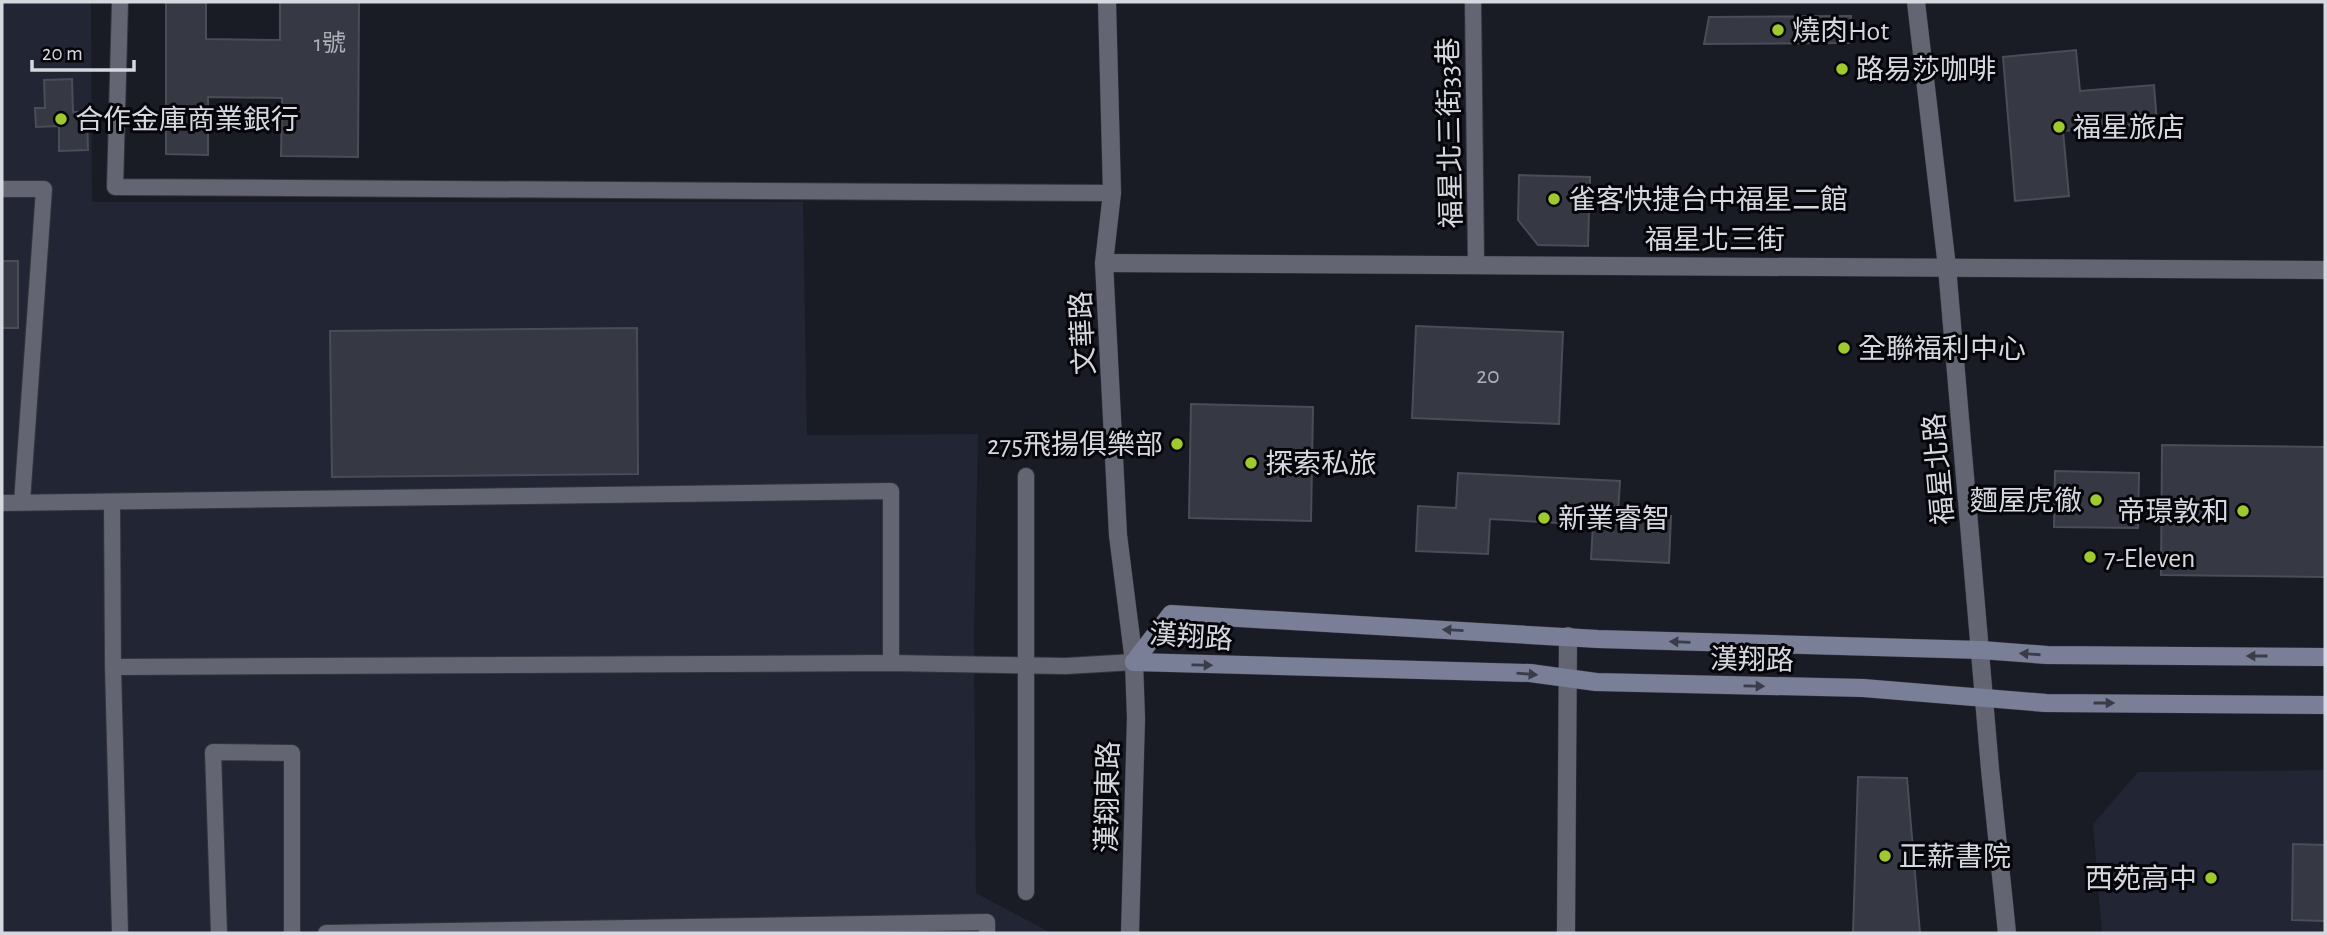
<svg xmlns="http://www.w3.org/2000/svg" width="2327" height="935" font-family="'Alegreya Sans','Noto Sans TC',sans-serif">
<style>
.built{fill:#212534}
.building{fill:#363944;stroke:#4a4c58;stroke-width:2}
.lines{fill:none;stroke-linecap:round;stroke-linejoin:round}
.lane-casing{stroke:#33343c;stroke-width:18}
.street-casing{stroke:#33343c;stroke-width:19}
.secondary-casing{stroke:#33343c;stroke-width:19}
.lane{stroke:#636672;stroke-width:16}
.street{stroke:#636672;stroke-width:18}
.secondary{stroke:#797f96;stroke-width:18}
.oneway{fill:#3a3c49}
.poi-dot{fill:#9eca2e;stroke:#06060a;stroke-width:2.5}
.labels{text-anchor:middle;stroke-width:6;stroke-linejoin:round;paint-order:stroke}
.number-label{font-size:24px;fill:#aeb0b8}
.poi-label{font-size:28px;fill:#d6d8df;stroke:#06060a;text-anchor:start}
.street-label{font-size:28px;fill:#d6d8df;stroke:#06060a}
</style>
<rect width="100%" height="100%" fill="#191b25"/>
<g class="built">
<path d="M2 2H91L92 202H803L807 435 978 434 974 638 976 893 1051 933H2Z"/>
<path d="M2325 770V933H2102L2093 824 2138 772Z"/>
</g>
<g class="building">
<path d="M166 2H206V39L280 40V2H359L358 157 281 156 282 98 208 97V155L166 154Z"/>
<path d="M1851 16 1849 43 1704 44 1709 17Z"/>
<path d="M2076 50 2080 91 2154 85 2157 123 2063 131 2069 196 2015 201 2003 57Z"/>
<path d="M72 79 73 112H87L88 150 59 151V126L36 127 35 108H45L44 80Z"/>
<path d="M1519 175 1590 177 1588 246 1538 245 1518 220Z"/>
<rect x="2" y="261" width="16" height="67"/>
<path d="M1416 326 1563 332 1559 424 1412 418Z"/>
<path d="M637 328 638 474 332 477 330 331Z"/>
<path d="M1191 404 1313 407 1311 521 1189 518Z"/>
<path d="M2162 445 2325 447V577L2161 575Z"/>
<path d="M2055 471 2139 473 2138 528 2054 527Z"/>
<path d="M1458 473 1620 481 1618 513 1671 516 1669 563 1591 559 1593 525 1490 519 1488 554 1416 551 1418 506 1456 508Z"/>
<path d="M1858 777 1907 778 1920 933H1853Z"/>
<path d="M2293 844 2325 845V921L2292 920Z"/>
</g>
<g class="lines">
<defs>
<g id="lane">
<path d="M120 2 115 187 1112 193"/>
<path d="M1473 2 1476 263"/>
<path d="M2 189H44L22 502"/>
<path d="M112 502 113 667 120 933"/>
<path d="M2 503 891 491V663"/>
<path d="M113 667 891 663 1066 666 1134 662"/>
<path d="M1026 892V476"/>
<path d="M219 933 213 752 292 753V933"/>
<path d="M326 933 987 922V933"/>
</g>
<g id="street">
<path d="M1107 2 1112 193 1104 263 1118 535 1134 662 1136 718 1130 933"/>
<path d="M1916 2 1947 267 1990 769 2007 933"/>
<path d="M1104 263 2325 270"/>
<path d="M1566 933 1568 636"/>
</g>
<g id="secondary">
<path d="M1134 662 1171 614 1598 639 1981 650 2047 655 2325 657"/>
<path d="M1134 662 1530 673 1596 682 1863 688 2046 703 2325 705"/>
</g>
</defs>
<use href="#lane" class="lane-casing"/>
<use href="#street" class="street-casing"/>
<use href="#secondary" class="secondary-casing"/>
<use href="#lane" class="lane"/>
<use href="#street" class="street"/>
<use href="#secondary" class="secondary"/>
</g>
<defs><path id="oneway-solid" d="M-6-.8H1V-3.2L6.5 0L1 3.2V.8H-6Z" transform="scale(1.75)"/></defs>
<g class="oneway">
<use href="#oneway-solid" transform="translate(1453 630) rotate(-177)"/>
<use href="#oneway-solid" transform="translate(1680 642) rotate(-178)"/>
<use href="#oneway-solid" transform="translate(2030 654) rotate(-176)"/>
<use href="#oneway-solid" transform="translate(2257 656) rotate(-180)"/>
<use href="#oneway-solid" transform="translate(1202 665) rotate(1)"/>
<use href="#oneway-solid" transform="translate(1527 674) rotate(5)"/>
<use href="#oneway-solid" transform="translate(1754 686) rotate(1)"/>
<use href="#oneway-solid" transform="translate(2104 703)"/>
</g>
<g class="poi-dot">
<circle cx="1778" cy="30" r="7"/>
<circle cx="1842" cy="69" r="7"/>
<circle cx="61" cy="119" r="7"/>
<circle cx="2059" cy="127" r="7"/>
<circle cx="1554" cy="199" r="7"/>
<circle cx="1844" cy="348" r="7"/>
<circle cx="1177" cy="444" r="7"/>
<circle cx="1251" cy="463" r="7"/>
<circle cx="2096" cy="500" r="7"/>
<circle cx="2243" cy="511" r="7"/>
<circle cx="1544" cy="518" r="7"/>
<circle cx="2090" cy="557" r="7"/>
<circle cx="1885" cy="856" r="7"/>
<circle cx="2211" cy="878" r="7"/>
</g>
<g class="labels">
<g class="number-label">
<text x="330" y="51">1號</text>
<text x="1488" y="383">20</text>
</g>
<g class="poi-label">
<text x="1792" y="40">燒肉Hot</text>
<text x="1856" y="79">路易莎咖啡</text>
<text x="75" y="129">合作金庫商業銀行</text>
<text x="2073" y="137">福星旅店</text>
<text x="1568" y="209">雀客快捷台中福星二館</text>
<text x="1858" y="358">全聯福利中心</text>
<text x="1163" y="454" text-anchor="end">275飛揚俱樂部</text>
<text x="1265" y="473">探索私旅</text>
<text x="2082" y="510" text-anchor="end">麵屋虎徹</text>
<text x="2229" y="521" text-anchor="end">帝璟敦和</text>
<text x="1558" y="528">新業睿智</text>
<text x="2104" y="567">7-Eleven</text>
<text x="1899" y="866">正薪書院</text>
<text x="2197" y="888" text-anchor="end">西苑高中</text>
</g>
<g class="street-label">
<text transform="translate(1449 133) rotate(-91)" y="10">福星北三街33巷</text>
<text x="1715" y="249">福星北三街</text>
<text transform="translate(1082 333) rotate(-93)" y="10">文華路</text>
<text transform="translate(1938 469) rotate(-95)" y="10">福星北路</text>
<text transform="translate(1191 636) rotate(4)" y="10">漢翔路</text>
<text transform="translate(1752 659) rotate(1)" y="10">漢翔路</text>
<text transform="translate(1107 797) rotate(-89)" y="10">漢翔東路</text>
</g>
</g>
<rect width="2327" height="935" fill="none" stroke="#d6d8df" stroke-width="7"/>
<path d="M32 60v10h102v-10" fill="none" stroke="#d6d8df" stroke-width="3.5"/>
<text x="42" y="60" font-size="21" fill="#d6d8df" stroke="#06060a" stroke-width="5" paint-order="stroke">20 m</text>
</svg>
